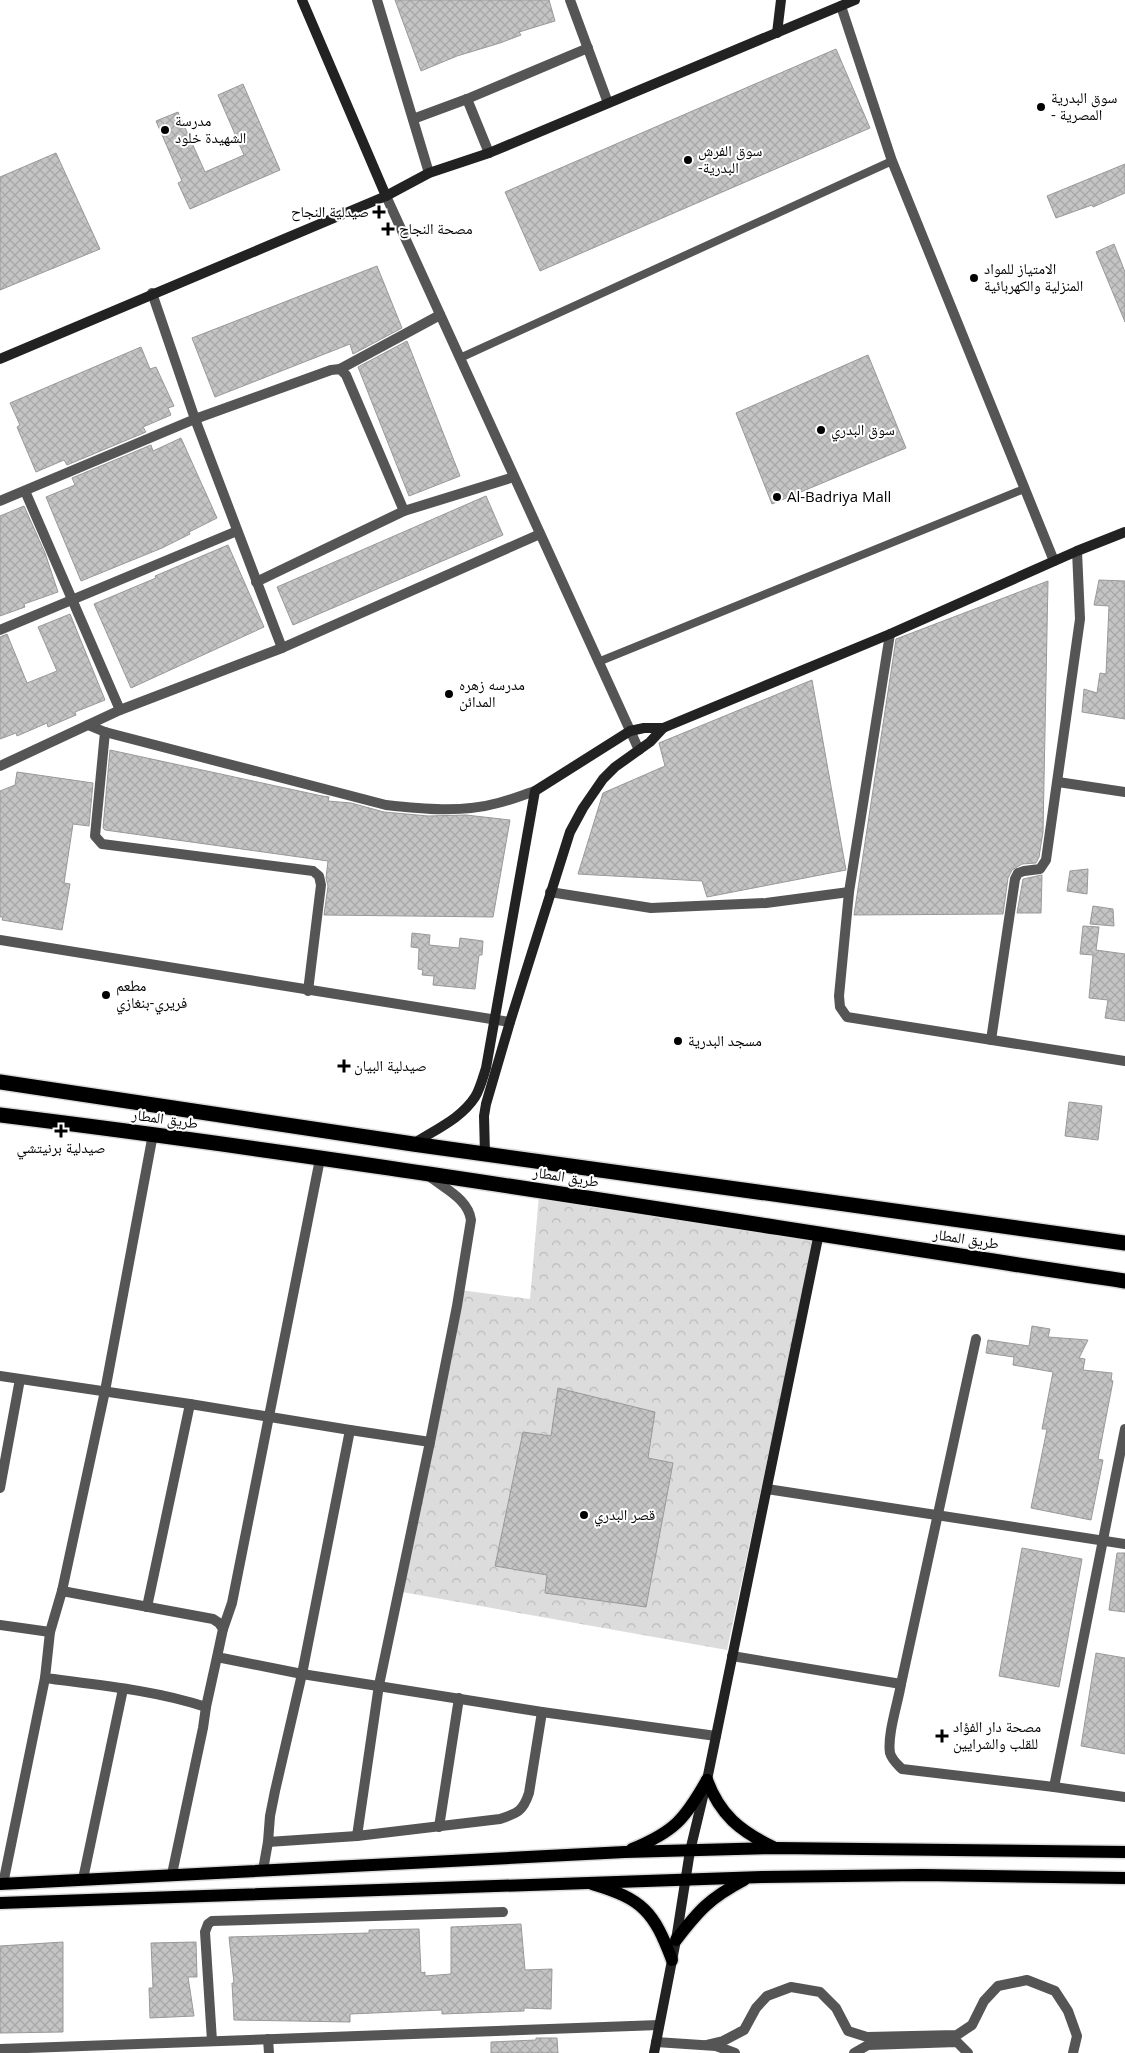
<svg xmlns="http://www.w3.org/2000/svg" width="1125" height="2053" font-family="'Open Sans','Noto Naskh Arabic',sans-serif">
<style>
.park{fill:url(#park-crowns)}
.building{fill:url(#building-cross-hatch);stroke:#999}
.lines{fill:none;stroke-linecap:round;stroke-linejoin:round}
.primary-casing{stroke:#dbdbdb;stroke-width:15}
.highway-casing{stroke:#dbdbdb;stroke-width:18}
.lane{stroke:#555;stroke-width:8}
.street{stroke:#555;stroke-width:10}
.secondary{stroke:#222;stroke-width:10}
.primary{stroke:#000;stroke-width:12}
.highway{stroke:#000;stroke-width:15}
.poi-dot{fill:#000;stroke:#fff;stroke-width:2}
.labels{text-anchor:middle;stroke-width:4;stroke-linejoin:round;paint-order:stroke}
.poi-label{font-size:15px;fill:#000;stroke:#fff;text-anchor:start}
.street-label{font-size:15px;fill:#000;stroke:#fff}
</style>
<defs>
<pattern id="park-crowns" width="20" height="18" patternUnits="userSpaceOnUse" patternTransform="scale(1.25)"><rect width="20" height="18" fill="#dcdcdc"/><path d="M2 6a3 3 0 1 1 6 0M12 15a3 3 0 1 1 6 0" fill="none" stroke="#bbb"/></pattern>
<pattern id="building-cross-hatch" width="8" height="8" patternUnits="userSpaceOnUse" patternTransform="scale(1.25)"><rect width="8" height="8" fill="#c4c4c4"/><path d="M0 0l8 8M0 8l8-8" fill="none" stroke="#a7a7a7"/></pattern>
</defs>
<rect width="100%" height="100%" fill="#fff"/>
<path class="park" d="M539 1195 815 1236 727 1650 402 1592 460 1290 530 1299Z"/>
<g class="building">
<path d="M395 0H549L555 21 519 32 521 35 500 43 457 56 421 71Z"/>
<path d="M836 49 870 128 540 271 505 192Z"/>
<path d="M243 84 280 170 190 209 178 183 182 181 156 121 178 112 205 172 244 155 218 95Z"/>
<path d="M56 153 100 249 0 290V177Z"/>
<path d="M1125 164V193L1093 207 1092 205 1056 218 1047 196Z"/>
<path d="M1114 244 1125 272V322L1096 252Z"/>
<path d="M377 266 402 328 353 354 350 344 215 397 192 338Z"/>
<path d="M407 341 460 476 409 496 358 367Z"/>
<path d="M141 347 150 369 156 367 174 406 168 408 171 415 143 427 146 432 67 465 64 460 36 472 17 427 20 425 10 403Z"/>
<path d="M868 355 906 448 772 504 736 413Z"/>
<path d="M181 438 217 518 189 532 190 534 162 548 81 581 46 497 75 485 72 478 151 445 153 451Z"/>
<path d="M486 496 503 535 293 625 277 587Z"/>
<path d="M24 506 45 553 58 592 24 604 25 607 0 616V516Z"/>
<path d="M228 545 264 627 131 688 94 604 156 578 155 576Z"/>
<path d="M1099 580 1125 581V719L1082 712 1084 689 1097 693 1100 673 1106 674 1109 606 1094 605Z"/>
<path d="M1048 581 1043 832 1039 857 1036 863 1022 864 1012 870 1008 878 1003 914 854 915 896 639Z"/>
<path d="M70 614 105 700 75 712 76 715 48 727 47 723 17 736 16 733 0 739V637L7 634 27 683 57 671 38 627Z"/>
<path d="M812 680 846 870 707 897 702 881 578 874 603 793 665 766 659 743Z"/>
<path d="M110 750 322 796 329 797 328 801 351 803 384 812 428 816 466 815 510 820 493 917 324 915 328 886 326 878 328 861 105 830 103 828Z"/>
<path d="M17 772 93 783 89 826 73 824 64 883 70 884 62 930 2 920 3 917H0V791L15 785Z"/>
<path d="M1088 869 1087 894 1067 891 1070 871Z"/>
<path d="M1042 875 1041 913H1017L1023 879Z"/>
<path d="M1093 906 1113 909 1114 926 1090 924Z"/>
<path d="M1083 926 1099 927 1096 950 1125 954V1021L1105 1018 1108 1000 1089 998 1093 955 1080 954Z"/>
<path d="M412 933 430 935 429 945 459 948 460 938 483 941 482 955H479L475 989 433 985 434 976 422 975 423 970 418 969 419 948 411 947Z"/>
<path d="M1069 1102 1102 1106 1098 1140 1065 1136Z"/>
<path d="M1032 1326 1050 1329 1048 1337 1088 1340 1079 1358 1085 1359 1083 1370 1112 1373 1111 1380 1113 1381 1098 1459 1103 1460 1091 1520 1031 1508 1047 1429H1042L1053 1372 1013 1365 1014 1357 986 1353 988 1340 1029 1346Z"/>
<path d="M558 1388 655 1412 648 1458 673 1463 646 1607 545 1593 547 1575 495 1566 523 1432 551 1436Z"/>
<path d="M1022 1548 1082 1559 1059 1687 999 1676Z"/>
<path d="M1117 1553H1125V1612L1109 1610Z"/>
<path d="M1096 1653 1125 1658V1754L1081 1746Z"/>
<path d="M521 1924 525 1970 552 1969 551 2009 524 2008V2011L442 2014V2010L350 2014V2022L234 2020 232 1983H234L229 1937 369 1933V1930L419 1929 421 1973 425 1972V1976L451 1974V1927Z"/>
<path d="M63 1942V2032L0 2033V1946Z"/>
<path d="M196 1942 197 1977H188L194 2016 150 2018 149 1988H153L151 1943Z"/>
<path d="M536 2038H557L558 2053H491V2042L536 2040Z"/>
</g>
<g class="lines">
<defs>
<g id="primary">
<path d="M707 1780C720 1815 740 1831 773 1847"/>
<path d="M632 1849C674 1832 685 1819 707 1780"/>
<path d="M0 1884 625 1852 775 1848 1125 1852"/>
<path d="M592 1884C643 1899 654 1912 672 1960"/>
<path d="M0 1903 762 1877 922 1875 1125 1878"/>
<path d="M676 1940C699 1910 710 1898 744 1880"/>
</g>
<g id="highway">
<path d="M0 1082 413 1144 1125 1243"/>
<path d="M0 1115C376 1161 750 1225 1125 1281"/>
</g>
</defs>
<use href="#primary" class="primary-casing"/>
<use href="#highway" class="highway-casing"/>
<g class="lane">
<path d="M460 358 892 161"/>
<path d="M598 662 1024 489"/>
</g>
<g class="street">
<path d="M377 0 429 173"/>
<path d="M570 0 608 103"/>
<path d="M841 6 892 161 1054 561"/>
<path d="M467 99 489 153"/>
<path d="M413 119 467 99 588 48"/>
<path d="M386 196 639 750"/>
<path d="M152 293 195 419 282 648"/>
<path d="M340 369 440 315"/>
<path d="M25 491 120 710"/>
<path d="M0 501 195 419 331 370 340 369 346 375 404 511"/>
<path d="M256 582 404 511 514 477"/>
<path d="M0 630 237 531"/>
<path d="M890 634 849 892 839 996 840 1007 847 1017 1125 1061"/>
<path d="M88 725 105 732 386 805C422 809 462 813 498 803 511 800 523 795 535 791"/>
<path d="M105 732 95 836 102 844 313 871 319 876 321 885 308 991"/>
<path d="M0 766 120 710 282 648 540 534"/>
<path d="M1058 782 1125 792"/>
<path d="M550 892 651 908 766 903 849 892"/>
<path d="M0 940 510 1022"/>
<path d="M991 1040 1015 879 1018 873 1024 871 1040 869 1046 860 1080 619 1077 551"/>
<path d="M976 1339 901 1684C898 1703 887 1735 890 1753 892 1760 897 1764 902 1769L1054 1787"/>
<path d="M0 1376 190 1404 350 1430 430 1442"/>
<path d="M1125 1429 1054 1787 1125 1797"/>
<path d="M350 1430 302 1674 275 1791 270 1816 268 1842 357 1836 500 1819C518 1813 523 1811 529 1793L542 1712"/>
<path d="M0 1488 20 1379"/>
<path d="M767 1489 1125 1544"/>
<path d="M62 1591 105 1391 153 1134"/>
<path d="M147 1607 190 1404"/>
<path d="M0 1625 50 1632"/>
<path d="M223 1629 232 1603 320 1159"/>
<path d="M732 1656 901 1684"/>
<path d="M217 1657 206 1707C154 1690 98 1685 45 1678L50 1632 62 1591 213 1619 219 1623 223 1629 217 1657 302 1674 542 1712 716 1736"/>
<path d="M439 1827 459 1698"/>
<path d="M357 1836 379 1685 430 1442 457 1306 471 1220C468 1198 443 1188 428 1175"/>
<path d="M263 1870 268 1842"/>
<path d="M172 1874 203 1728 206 1707"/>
<path d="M83 1879 123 1689"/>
<path d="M3 1884 45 1678"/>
<path d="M268 2039 269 2053"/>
<path d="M212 2041 205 1932 208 1924 212 1921 503 1912"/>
<path d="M656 2042 716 2046 735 2053"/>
<path d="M706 2045 723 2041 744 2030 756 2008 767 1996 791 1987 820 1992 836 2008 848 2031 867 2037 957 2035 972 2025 984 2001 998 1986 1027 1980 1055 1991 1068 2011 1077 2036 1073 2053"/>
<path d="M0 2049 659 2025"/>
<path d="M854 2053 868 2045 957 2042 968 2053"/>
</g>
<g class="secondary">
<path d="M302 0 386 196"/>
<path d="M777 33 781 0"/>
<path d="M0 359 386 196 429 173 489 153 855 0"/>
<path d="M413 1144C434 1130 461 1119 475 1097 480 1089 483 1077 486 1068L535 791 630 731 644 728H663L890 634 1077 551 1125 532"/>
<path d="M485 1154 484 1116 486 1104 510 1022 570 832 583 808 603 779 615 767 650 742 663 728"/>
<path d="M654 2053 676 1940 690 1851 707 1780 819 1233"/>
</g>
<use href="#primary" class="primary"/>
<use href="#highway" class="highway"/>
</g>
<g class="poi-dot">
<circle cx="1041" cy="107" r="5"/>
<circle cx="165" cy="130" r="5"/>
<circle cx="688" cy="160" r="5"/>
<path d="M376.5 204.5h5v5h5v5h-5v5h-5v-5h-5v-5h5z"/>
<path d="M385.5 221.5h5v5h5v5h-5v5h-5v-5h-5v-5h5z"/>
<circle cx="974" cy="278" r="5"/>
<circle cx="821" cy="430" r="5"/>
<circle cx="777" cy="497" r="5"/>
<circle cx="449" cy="694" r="5"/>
<circle cx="106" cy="995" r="5"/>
<circle cx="678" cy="1041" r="5"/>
<path d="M341.5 1058.5h5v5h5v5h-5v5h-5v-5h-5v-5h5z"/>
<path d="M58.5 1123.5h5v5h5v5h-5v5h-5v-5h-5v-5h5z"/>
<circle cx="584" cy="1515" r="5"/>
<path d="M939.5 1728.5h5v5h5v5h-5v5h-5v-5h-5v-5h5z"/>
</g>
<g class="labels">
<g class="poi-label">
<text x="1051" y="103">سوق البدرية<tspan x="1051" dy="17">- المصرية</tspan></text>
<text x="175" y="126">مدرسة<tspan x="175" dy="17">الشهيدة خلود</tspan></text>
<text x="698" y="156">سوق الفرش<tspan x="698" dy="17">-البدرية</tspan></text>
<text x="369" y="217" text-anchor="end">صيدلية النجاح</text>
<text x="399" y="234">مصحة النجاح</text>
<text x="984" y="274">الامتياز للمواد<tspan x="984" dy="17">المنزلية والكهربائية</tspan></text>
<text x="831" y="435">سوق البدري</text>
<text x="787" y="502">Al-Badriya Mall</text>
<text x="459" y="690">مدرسه زهره<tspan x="459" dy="17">المدائن</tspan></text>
<text x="116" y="991">مطعم<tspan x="116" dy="17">فريري-بنغازي</tspan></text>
<text x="688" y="1046">مسجد البدرية</text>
<text x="354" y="1071">صيدلية البيان</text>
<text x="61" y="1153" text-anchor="middle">صيدلية برنيتشي</text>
<text x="594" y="1520">قصر البدري</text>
<text x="953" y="1732">مصحة دار الفؤاد<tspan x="953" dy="17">للقلب والشرايين</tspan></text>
</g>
<g class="street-label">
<text transform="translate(165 1119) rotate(8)" y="5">طريق المطار</text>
<text transform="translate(566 1177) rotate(9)" y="5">طريق المطار</text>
<text transform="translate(966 1239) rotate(9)" y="5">طريق المطار</text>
</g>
</g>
</svg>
